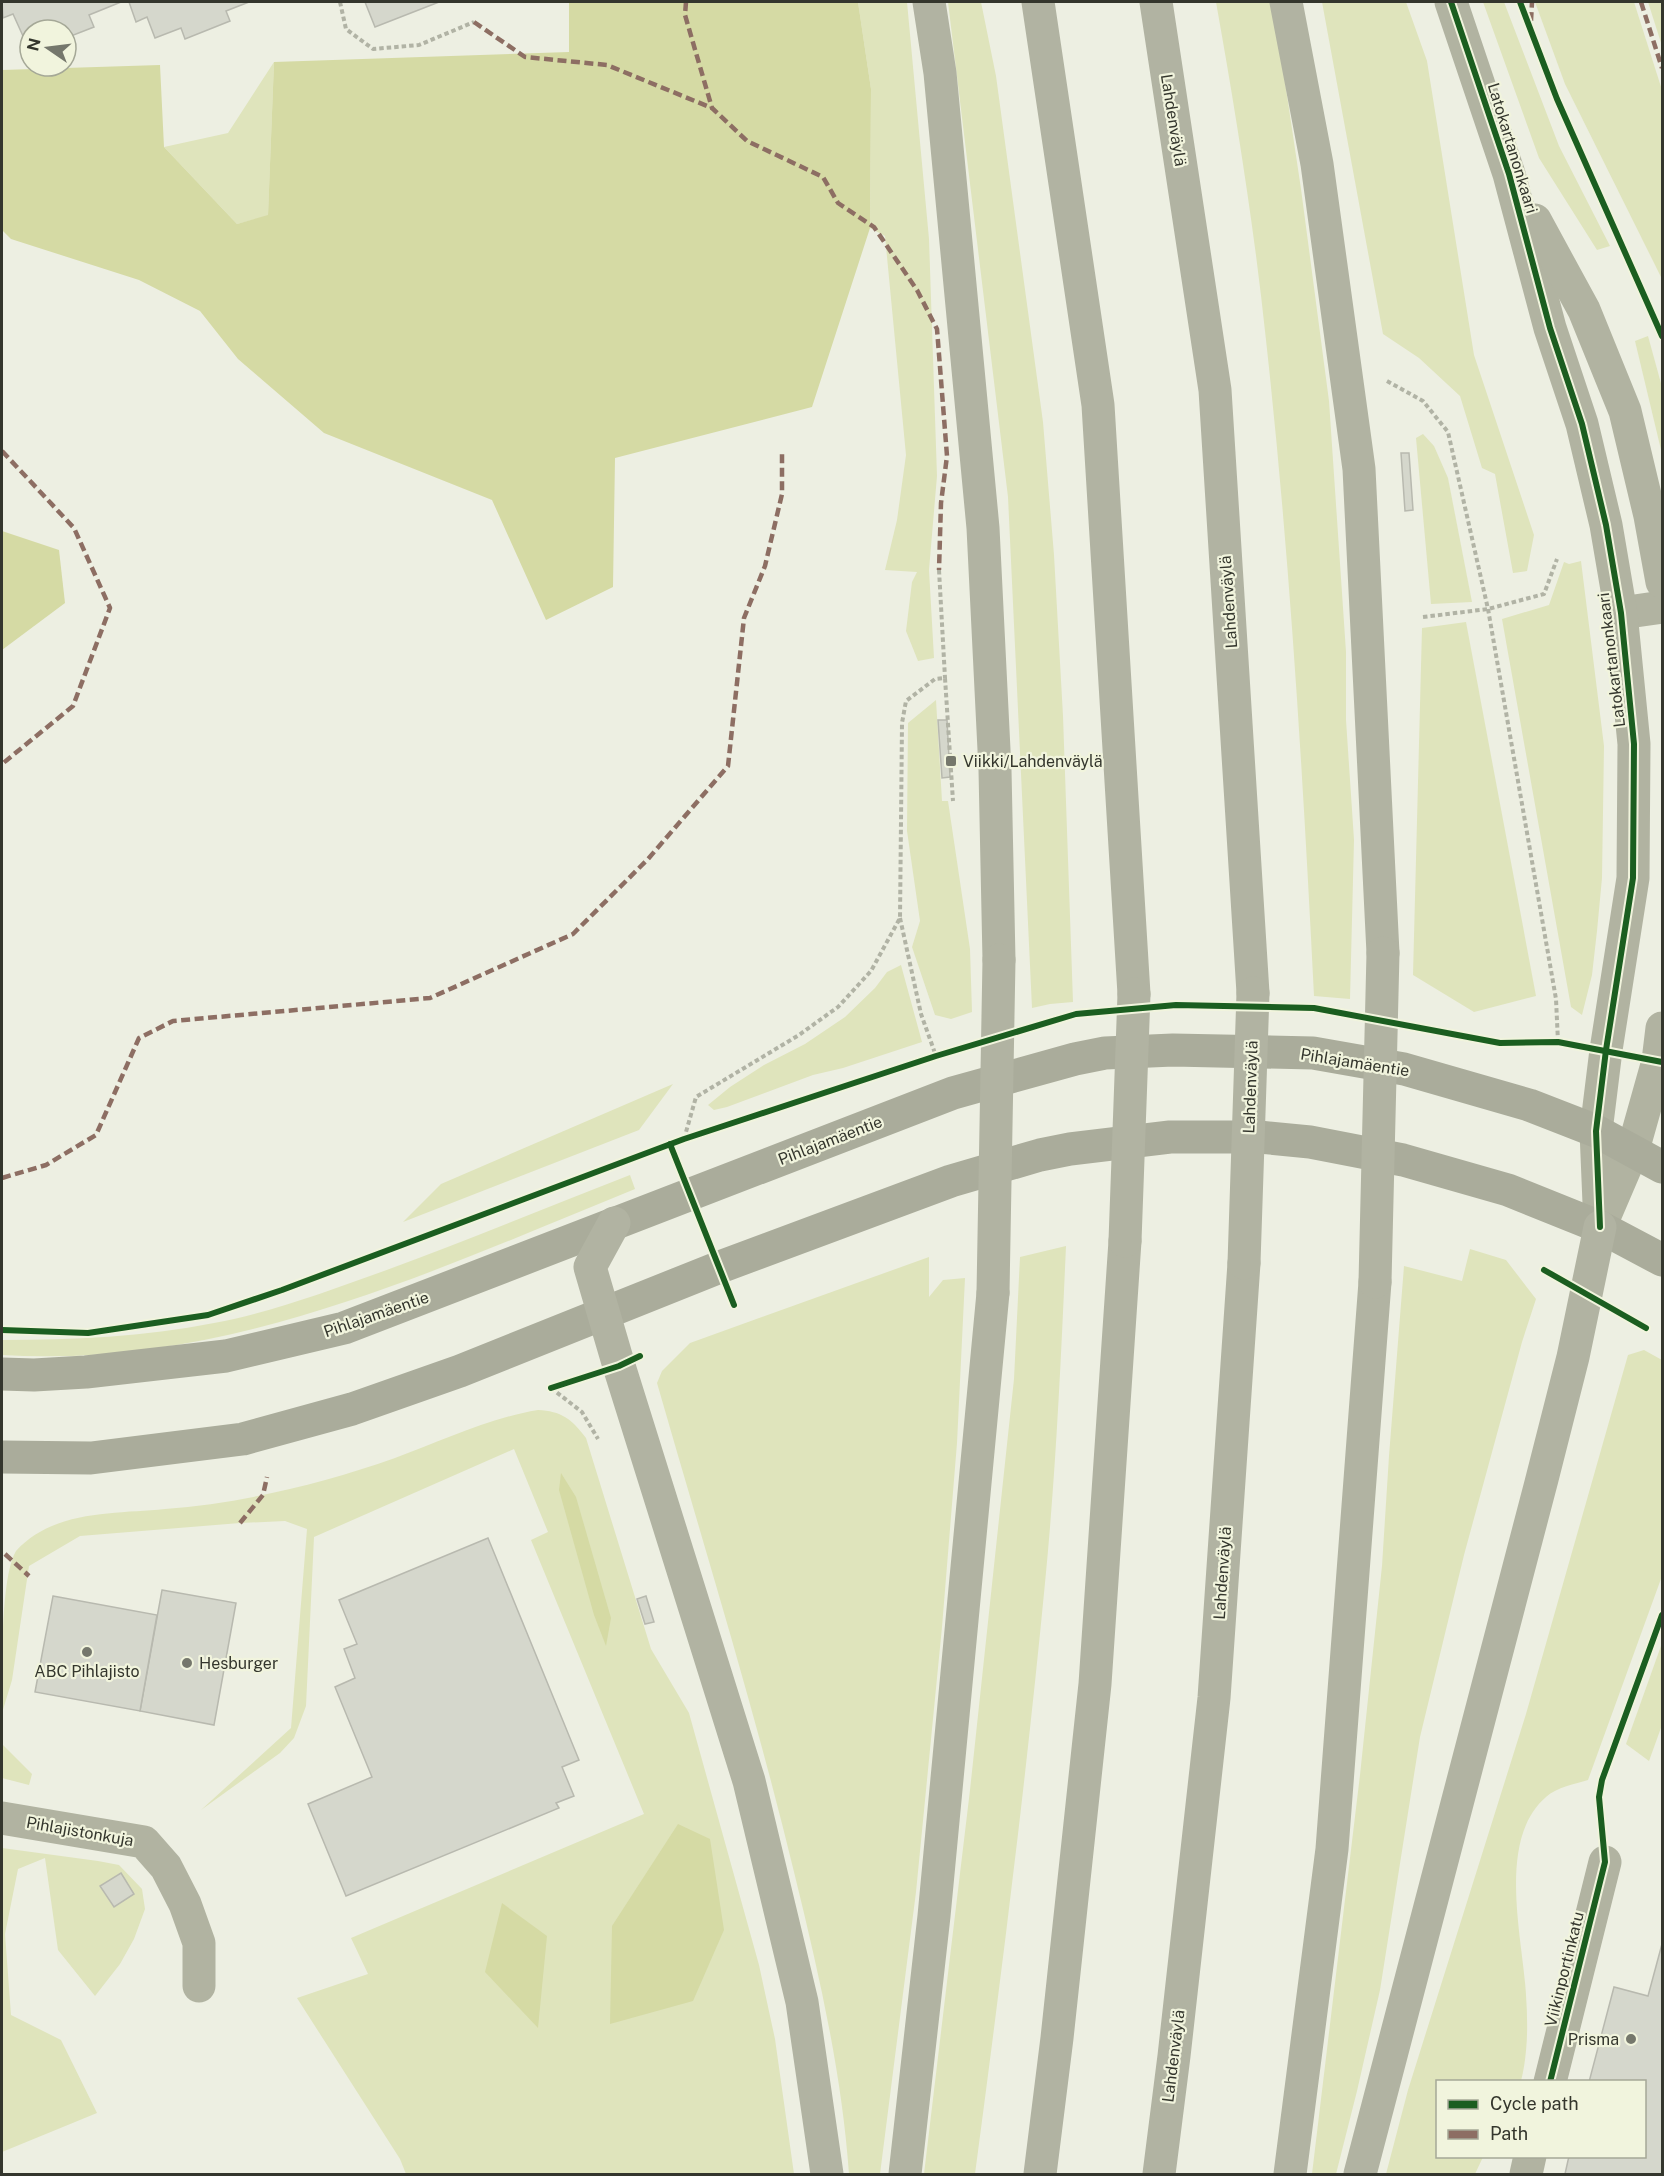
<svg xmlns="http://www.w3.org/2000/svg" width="1664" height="2176" font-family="'Public Sans',sans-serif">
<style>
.green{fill:#dfe4bc}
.forest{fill:#d5daa4}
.building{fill:#d5d7cc;stroke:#b8b9af;stroke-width:1.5}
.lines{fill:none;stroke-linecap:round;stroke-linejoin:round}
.path{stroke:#b1b3a5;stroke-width:4;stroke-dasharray:4.5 3;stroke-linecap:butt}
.minor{stroke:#b1b3a1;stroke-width:33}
.tertiary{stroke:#b1b3a1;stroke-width:33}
.primary{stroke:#aaac9b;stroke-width:33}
.motorway{stroke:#b1b3a2;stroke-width:33}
.motorway-bridge{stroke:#b1b3a2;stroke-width:33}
.quiet{stroke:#8d6e63;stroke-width:4.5;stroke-dasharray:9 4.5;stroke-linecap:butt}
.cycleway-casing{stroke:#f1f4dd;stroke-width:10}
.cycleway{stroke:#1b5e20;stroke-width:6}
.poi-dot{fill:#75776c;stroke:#f1f4dd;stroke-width:2}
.labels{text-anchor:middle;stroke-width:4.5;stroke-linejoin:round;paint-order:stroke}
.street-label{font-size:16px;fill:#34362d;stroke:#f1f4dd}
.poi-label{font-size:16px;fill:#34362d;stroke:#f1f4dd;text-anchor:start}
</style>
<rect width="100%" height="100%" fill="#edefe2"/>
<g class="green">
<path d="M858 2H907L929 239 937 476 929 570 934 658 918 661 906 631 912 582 917 572 885 570 897 520 906 455 885 236 870 228 871 89Z"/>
<path d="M948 2H981L996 76 1043 422 1054 555 1063 716 1073 1002 1050 1004 1032 1008 1008 497Z"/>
<path d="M1216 2H1273L1301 189 1329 401 1346 652V720L1354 840 1350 999 1314 996C1303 777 1290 558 1266 340 1254 226 1236 114 1216 2Z"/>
<path d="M1322 2H1406L1427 61 1474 355 1534 535 1527 571 1513 573 1495 474 1482 468 1460 396 1419 358 1383 334Z"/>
<path d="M1483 2H1504L1559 146 1610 246 1597 250 1539 158Z"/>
<path d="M1535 2H1634L1662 90V279L1565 84Z"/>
<path d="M1648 2H1662V46Z"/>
<path d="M274 62 268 216 237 224 164 147 228 133Z"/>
<path d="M1648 336 1662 387V454L1635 341Z"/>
<path d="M1423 434 1434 446 1448 478 1472 602 1431 604 1416 438Z"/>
<path d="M1581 561 1604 746 1602 878 1597 931 1592 975 1582 1015 1571 1007 1502 619 1549 605 1564 562 1569 564Z"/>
<path d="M1466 622 1536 996 1474 1012 1413 975 1422 628Z"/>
<path d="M936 700 942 801H948L970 949 972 1012 951 1019 935 1015 912 947 920 921 907 831 908 723Z"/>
<path d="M901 965 922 1042 843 1068 813 1075 727 1107 714 1110 708 1105 730 1087 764 1065 805 1044 845 1017 875 988 887 972Z"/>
<path d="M673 1084 639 1130 403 1222 441 1184Z"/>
<path d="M630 1175 635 1189C433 1271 226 1369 2 1355V1340C73 1340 144 1337 214 1323 273 1312 328 1291 384 1271 466 1241 548 1207 630 1175Z"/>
<path d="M1066 1246C1061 1359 1056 1471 1045 1583 1026 1781 1001 1978 975 2174H924L970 1790 1014 1379 1020 1257Z"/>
<path d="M1470 1249 1506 1260 1536 1299 1522 1342 1464 1555 1420 1737 1380 1990 1357 2091 1336 2174H1312L1360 1775 1382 1566 1389 1456 1404 1266 1462 1281Z"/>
<path d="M929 1257V1297L943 1280 965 1278 957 1443 942 1627 916 1892 880 2174H849C842 2074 819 1974 795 1876 755 1710 704 1547 657 1383L662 1371 690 1343Z"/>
<path d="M1644 1350 1662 1360V1576L1588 1780C1575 1784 1557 1787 1546 1797 1496 1840 1523 1939 1526 1995 1528 2024 1528 2053 1521 2081L1438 2082V2156L1483 2157 1475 2174H1386L1408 2090 1526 1714 1628 1355Z"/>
<path d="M538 1410C561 1411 572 1419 586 1438L651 1649 689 1713 759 1965 775 2039 794 2174H406L400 2159 297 1998 368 1974 351 1938 644 1814 531 1540 548 1532 514 1449 314 1537 306 1706 294 1738 280 1753 201 1810 291 1728 307 1529 285 1521 240 1523 80 1536 29 1566 12 1680 2 1713C2 1677 0 1577 16 1551 53 1510 114 1514 165 1509 243 1503 321 1484 395 1458 442 1441 489 1418 538 1410Z"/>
<path d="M1662 1643V1725L1649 1761 1626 1744Z"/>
<path d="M2 1744 32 1774 29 1785 2 1778Z"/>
<path d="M2 1848 98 1861 119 1865 142 1889 145 1909 134 1939 120 1964 95 1996 58 1950 45 1858 18 1869 5 1934 11 2015 61 2040 97 2113 2 2152Z"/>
</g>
<g class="forest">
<path d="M569 2H858L871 89 870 228 812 407 615 458 613 587 546 620 492 500 324 433 238 359 200 311 139 280 11 239 2 230V70L160 65 164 147 237 224 268 215 274 62 569 52Z"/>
<path d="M2 531 59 550 65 603 2 650Z"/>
<path d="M561 1473 576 1497 611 1618 606 1646 594 1615 559 1490Z"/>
<path d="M678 1824 710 1839 724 1930 693 2001 610 2024 612 1926Z"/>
<path d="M502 1903 547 1936 538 2028 485 1972Z"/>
</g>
<g class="building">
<path d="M2 2H121L89 15 94 27 66 38V30H53L51 25 39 30H30V33L23 36 13 14 3 18Z"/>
<path d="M129 2H249L226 11 230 21 185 39 181 28 155 38 147 17 136 22Z"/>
<path d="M365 2H439L375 27Z"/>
<path d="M1401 453H1409L1413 510 1405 511Z"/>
<path d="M938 720H947L950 777 942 778Z"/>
<path d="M488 1538 579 1760 562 1767 574 1796 556 1803 559 1808 346 1896 308 1804 372 1777 335 1687 355 1678 344 1649 357 1644 339 1600Z"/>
<path d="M162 1590 236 1603 214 1725 140 1711Z"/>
<path d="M53 1596 157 1615 140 1711 35 1692Z"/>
<path d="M646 1596 654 1622 645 1624 637 1599Z"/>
<path d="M121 1873 134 1894 114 1907 100 1886Z"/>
<path d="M1662 1944V2174H1565L1569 2156H1644V2082H1589L1614 1987 1648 1996Z"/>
</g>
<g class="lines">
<g class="path">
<path d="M340 2 346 29 373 49 419 45 474 22"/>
<path d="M1387 381 1423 401 1448 432 1488 609 1556 999 1558 1042"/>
<path d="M939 570 945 678"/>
<path d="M1423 617 1488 609 1544 594 1557 559"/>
<path d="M900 918 921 1014 936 1056"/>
<path d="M684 1139 696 1097 799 1035 838 1007 871 971 900 918 902 723 906 701 935 679 945 678 953 801"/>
<path d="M551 1388 582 1412 598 1439"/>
</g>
<g class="minor">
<path d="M1621 613 1662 607"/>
<path d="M2 1818 144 1842 166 1867 185 1904 199 1943V1986"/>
<path d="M1550 2082 1605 1862"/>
<path d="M1526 2174 1530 2156"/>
</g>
<g class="tertiary">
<path d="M1451 2 1509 174 1550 328 1582 424 1606 525 1621 613 1634 744 1633 878 1606 1050 1596 1131 1600 1227"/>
<path d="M1535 220 1584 310 1625 411 1650 516 1662 582"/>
<path d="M1603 1220 1633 1150 1658 1061 1662 1028"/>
</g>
<g class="primary">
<path d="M2 1374 34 1375 86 1372 226 1356 344 1328 953 1093 1075 1059 1105 1053 1173 1050 1313 1053 1404 1069 1529 1105 1596 1131 1662 1167"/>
<path d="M2 1457 91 1458 243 1439 352 1409 460 1371 720 1267 951 1181 1040 1155 1070 1149 1170 1137H1259L1310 1142 1403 1160 1508 1190 1600 1227 1662 1260"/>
</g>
<g class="motorway">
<path d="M929 2 940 73 983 528 995 770 999 960"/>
<path d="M1038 2 1098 405 1134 994"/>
<path d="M1156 2 1215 390 1253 993"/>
<path d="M1286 2 1317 164 1359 469 1383 953"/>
<path d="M614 1223 590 1267 619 1366 749 1781 802 2002 827 2174"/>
<path d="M905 2174 934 1916 993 1293"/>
<path d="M1040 2174 1057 2038 1095 1684 1125 1241"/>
<path d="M1159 2174 1174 2056 1214 1698 1244 1263"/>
<path d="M1290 2174 1332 1849 1375 1282"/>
<path d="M1360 2174 1542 1479 1573 1357 1600 1227"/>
</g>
<g class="motorway-bridge">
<path d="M1125 1241 1134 994"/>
<path d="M1244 1263 1253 993"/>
<path d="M1375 1282 1383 953"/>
<path d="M993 1293 999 960"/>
</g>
<g class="quiet">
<path d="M686 2 685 15 712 108 747 141 823 177 838 203 874 227 917 290 937 329 947 456 941 503 939 570"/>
<path d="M1641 2 1662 68"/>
<path d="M1531 21 1532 2"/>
<path d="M474 22 525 57 607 65 712 108"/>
<path d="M2 451 74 528 110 608 73 706 2 764"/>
<path d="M2 1178 46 1165 96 1135 139 1038 173 1021 430 998 573 934 648 859 728 766 744 618 765 566 782 494V453"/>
<path d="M240 1523 263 1495 267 1477"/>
<path d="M5 1554 29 1576"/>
</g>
<defs>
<g id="cycleway">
<path d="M1451 2 1509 174 1550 328 1582 424 1606 525 1621 613 1634 744 1633 878 1606 1050 1596 1131 1600 1227"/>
<path d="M1520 2 1557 99 1662 336"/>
<path d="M670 1144 734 1305"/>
<path d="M1544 1270 1646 1328"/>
<path d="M2 1330 88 1333 208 1315 282 1290 684 1139 936 1056 1076 1014 1176 1005 1314 1008 1500 1043 1558 1042 1662 1062"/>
<path d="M551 1388 619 1366 640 1356"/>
<path d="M1550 2082 1605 1862 1599 1797 1602 1780 1662 1615"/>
</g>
</defs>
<use href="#cycleway" class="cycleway-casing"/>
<use href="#cycleway" class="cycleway"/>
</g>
<g class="poi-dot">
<rect x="945" y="755" width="12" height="12" rx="3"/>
<circle cx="87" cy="1652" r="6"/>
<circle cx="187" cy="1663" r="6"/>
<circle cx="1631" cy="2039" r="6"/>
</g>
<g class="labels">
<g class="street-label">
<text transform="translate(1174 120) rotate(81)" y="6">Lahdenväylä</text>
<text transform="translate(1513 148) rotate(73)" y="6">Latokartanonkaari</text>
<text transform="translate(1228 602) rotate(-94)" y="6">Lahdenväylä</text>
<text transform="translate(1611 660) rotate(-97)" y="6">Latokartanonkaari</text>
<text transform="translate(1355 1062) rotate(9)" y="6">Pihlajamäentie</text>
<text transform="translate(1250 1087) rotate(-88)" y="6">Lahdenväylä</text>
<text transform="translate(830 1140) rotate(-21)" y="6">Pihlajamäentie</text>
<text transform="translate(376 1314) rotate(-19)" y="6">Pihlajamäentie</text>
<text transform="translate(1222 1573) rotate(-86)" y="6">Lahdenväylä</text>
<text transform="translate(80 1831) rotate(10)" y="6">Pihlajistonkuja</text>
<text transform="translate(1564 1969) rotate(-76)" y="6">Viikinportinkatu</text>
<text transform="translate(1173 2056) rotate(-83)" y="6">Lahdenväylä</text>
</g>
<g class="poi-label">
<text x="963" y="767">Viikki/Lahdenväylä</text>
<text x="199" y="1669">Hesburger</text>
<text x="87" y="1677" text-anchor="middle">ABC Pihlajisto</text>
<text x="1619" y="2045" text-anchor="end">Prisma</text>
</g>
</g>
<rect width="1664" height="2176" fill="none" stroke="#34362d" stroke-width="6"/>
<rect x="1436" y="2080" width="210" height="78" fill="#f1f4dd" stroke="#a5a897" stroke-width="1.5"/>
<rect x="1448" y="2100" width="30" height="9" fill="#1b5e20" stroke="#a5a897" stroke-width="1.5"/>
<text x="1490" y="2110" font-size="18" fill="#34362d">Cycle path</text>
<rect x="1448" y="2130" width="30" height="9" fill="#8d6e63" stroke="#a5a897" stroke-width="1.5"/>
<text x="1490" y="2140" font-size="18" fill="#34362d">Path</text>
<g transform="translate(48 48) rotate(284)"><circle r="28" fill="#f1f4dd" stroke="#a5a897" stroke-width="1.5"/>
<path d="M0-4.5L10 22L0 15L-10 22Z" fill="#75776c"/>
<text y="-9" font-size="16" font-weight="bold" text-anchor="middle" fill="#34362d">N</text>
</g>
</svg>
